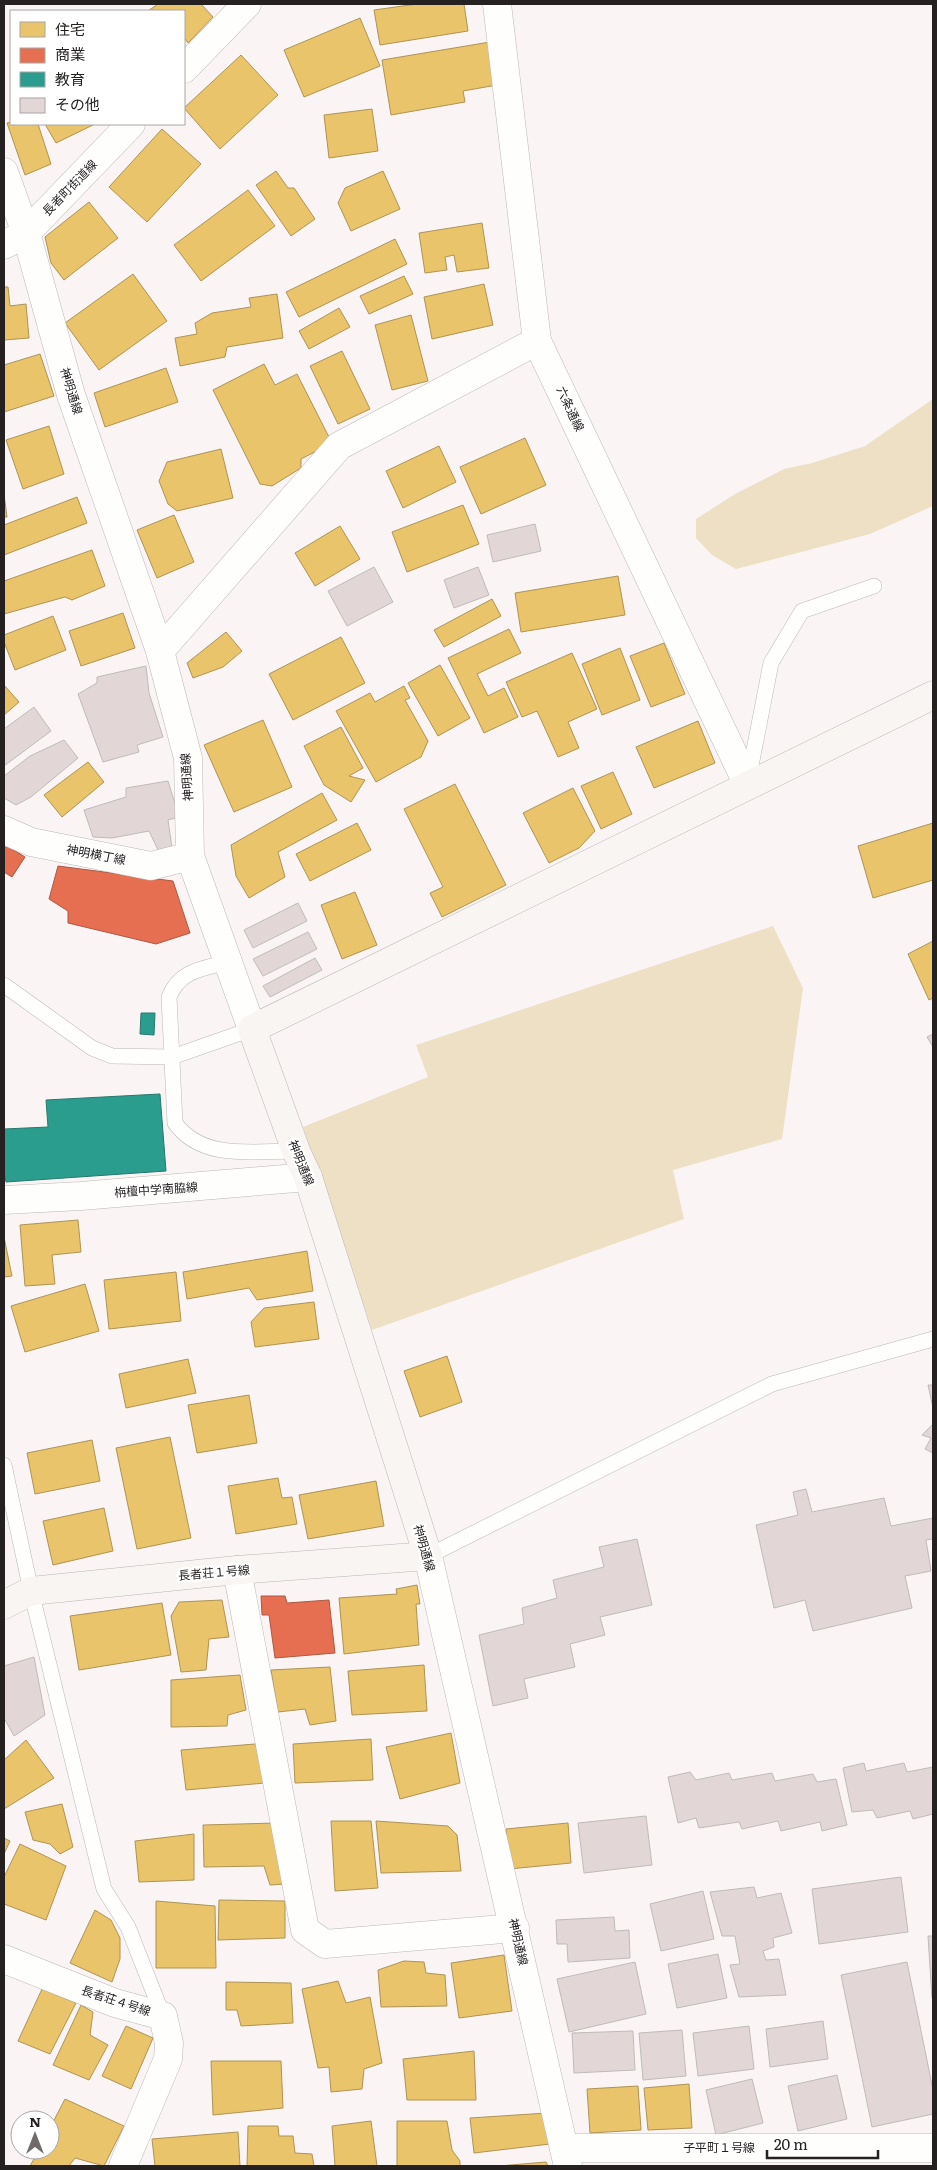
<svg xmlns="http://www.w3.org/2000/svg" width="937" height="2170" font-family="Literata,'Noto Sans JP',serif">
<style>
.green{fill:#eee0c5}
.homes{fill:#e9c46a;stroke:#ae9354}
.shops{fill:#e76f51;stroke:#ad5843}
.schools{fill:#2a9d8f;stroke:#28786e}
.building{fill:#e3d6d7;stroke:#bfbbbb}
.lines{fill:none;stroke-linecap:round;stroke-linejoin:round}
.lane-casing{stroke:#bbb7b7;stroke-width:16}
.street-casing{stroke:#bbb7b7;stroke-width:29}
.secondary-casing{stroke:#bbb7b7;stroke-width:29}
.lane{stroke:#fefefd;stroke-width:15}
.street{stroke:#fefefd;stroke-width:28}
.secondary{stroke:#f8f5f3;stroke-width:28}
.labels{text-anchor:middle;stroke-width:5;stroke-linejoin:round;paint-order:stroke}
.street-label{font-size:12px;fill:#252121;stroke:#fff}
</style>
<rect width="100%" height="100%" fill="#faf5f4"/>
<g class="green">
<path d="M933 399V506L870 534 736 569 712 555 696 538V519L735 494 784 469 812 463 865 446Z"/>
<path d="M773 926 803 988 782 1139 673 1170 684 1219 372 1330 303 1127 428 1077 416 1045Z"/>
</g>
<g class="homes">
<path d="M158 4H201L213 17 188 43 184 37V11H148Z"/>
<path d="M417 4H464L468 31 380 45 374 10Z"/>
<path d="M360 18 380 66 304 97 284 50Z"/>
<path d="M490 42 497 85 463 91 465 102 391 115 382 60Z"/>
<path d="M241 55 278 95 220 149 184 108Z"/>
<path d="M372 109 378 151 329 158 324 115Z"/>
<path d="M11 122V124H38L51 164 25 175 7 123Z"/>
<path d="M45 124H95L56 143Z"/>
<path d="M162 129 201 164 147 222 109 187Z"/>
<path d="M276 171 288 188H294L315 219 291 236 256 185Z"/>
<path d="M383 171 400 209 351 231 338 203 345 188Z"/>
<path d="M248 190 275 226 201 281 174 245Z"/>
<path d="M89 202 118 238 64 280 51 263 45 237Z"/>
<path d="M482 223 489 268 457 272 454 255 445 257 447 270 425 273 419 233Z"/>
<path d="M395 239 407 264 299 317 286 292Z"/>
<path d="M133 274 167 321 99 370 65 323Z"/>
<path d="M404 276 413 294 369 314 360 296Z"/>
<path d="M484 284 493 325 432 339 424 297Z"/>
<path d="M4 287H8L10 306 26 304 29 338 4 340Z"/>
<path d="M277 294 283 338 227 347 225 357 180 366 175 338 197 334 195 323 212 313 251 307 249 298Z"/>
<path d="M339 308 350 327 309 349 299 331Z"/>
<path d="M411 315 428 381 392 390 375 325Z"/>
<path d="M342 351 370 409 338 424 310 366Z"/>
<path d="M40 354 54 396 4 412V365Z"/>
<path d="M264 364 275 385 297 374 332 443 301 459V468L272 486 260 484 213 390Z"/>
<path d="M166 368 178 402 105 427 94 393Z"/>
<path d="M49 426 64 474 23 489 6 440Z"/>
<path d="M525 438 546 485 481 514 460 467Z"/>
<path d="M439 446 456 482 403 508 386 471Z"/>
<path d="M221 449 233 498 177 511 168 504 159 481 167 462Z"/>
<path d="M4 494 7 517H4Z"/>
<path d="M77 497 87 523 4 555V525Z"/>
<path d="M463 505 479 544 407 572 392 532Z"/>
<path d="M174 515 194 562 157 578 137 530Z"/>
<path d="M340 526 360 559 315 586 295 553Z"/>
<path d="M92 550 105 586 72 600 65 597 4 614V581Z"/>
<path d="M618 576 625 615 521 632 515 593Z"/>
<path d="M492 599 501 616 444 647 434 630Z"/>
<path d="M123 613 135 648 81 666 69 631Z"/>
<path d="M53 616 66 650 15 670 4 642V635Z"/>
<path d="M509 629 521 653 477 674 488 696 504 688 518 717 484 733 448 658Z"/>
<path d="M226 632 242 651 223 667 193 678 187 663Z"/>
<path d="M341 637 365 683 293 720 269 674Z"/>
<path d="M664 643 685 694 651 707 630 656Z"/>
<path d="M620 648 640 700 602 715 582 664Z"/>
<path d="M572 653 597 709 568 722 579 748 558 757 537 711 522 717 506 682Z"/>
<path d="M440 665 470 718 438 736 408 683Z"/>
<path d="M4 685 19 702 4 715Z"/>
<path d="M404 686 410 698 405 700 428 741 421 757 376 782 336 711 370 693 375 702Z"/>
<path d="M263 720 292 787 234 812 204 745Z"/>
<path d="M698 721 715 763 654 788 636 747Z"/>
<path d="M341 727 363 768 349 776 365 780 351 802 324 785 304 746Z"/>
<path d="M88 762 104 782 62 817 44 795Z"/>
<path d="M613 772 632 814 601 829 581 786Z"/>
<path d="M455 784 506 885 442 917 430 893 443 887 404 809Z"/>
<path d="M573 788 595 831 579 848 549 863 523 813Z"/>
<path d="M322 793 337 820 278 852 285 877 249 898 236 876 231 845Z"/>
<path d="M357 823 371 850 310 881 296 854Z"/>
<path d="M933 823V880L873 898 858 846Z"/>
<path d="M355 892 377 945 342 959 321 905Z"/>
<path d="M933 941V998L929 1000 908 954Z"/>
<path d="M78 1220 81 1252 52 1255 55 1284 25 1286 20 1225Z"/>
<path d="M4 1237 12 1276 4 1277Z"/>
<path d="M307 1251 313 1291 257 1300 249 1288 187 1299 183 1272Z"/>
<path d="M176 1272 181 1321 109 1329 104 1280Z"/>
<path d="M85 1284 99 1331 25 1352 11 1306Z"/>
<path d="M314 1302 319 1339 255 1347 251 1322 264 1308Z"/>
<path d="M447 1356 462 1402 420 1417 404 1371Z"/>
<path d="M188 1359 196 1393 126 1408 119 1374Z"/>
<path d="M249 1395 257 1443 197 1453 188 1405Z"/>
<path d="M170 1437 191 1538 137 1549 116 1448Z"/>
<path d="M92 1440 100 1481 35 1494 27 1453Z"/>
<path d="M278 1478 282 1498 292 1497 297 1524 236 1534 228 1486Z"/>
<path d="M376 1481 384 1526 308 1539 299 1495Z"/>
<path d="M104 1508 113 1551 53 1565 43 1521Z"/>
<path d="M417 1585 420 1604H416L419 1645 344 1654 339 1598 397 1594 396 1589Z"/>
<path d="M222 1600 229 1637 209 1639 206 1670 181 1672 171 1616 179 1602Z"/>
<path d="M162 1603 171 1655 79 1670 70 1616Z"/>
<path d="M424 1665 427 1711 352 1715 348 1671Z"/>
<path d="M330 1667 336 1721 310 1725 305 1709 278 1712 271 1670Z"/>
<path d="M240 1675 246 1710 228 1715 227 1726 171 1727V1680Z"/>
<path d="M451 1733 460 1783 400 1799 386 1747Z"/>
<path d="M371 1739 373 1780 295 1783 293 1744Z"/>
<path d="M26 1740 54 1778 4 1809V1760Z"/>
<path d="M255 1744 267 1770 265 1783 186 1790 181 1750Z"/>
<path d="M62 1804 73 1847 60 1854 50 1844 33 1840 25 1812Z"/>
<path d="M331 1821H371L378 1888 335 1891Z"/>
<path d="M376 1821 448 1826 457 1835 461 1871 381 1873Z"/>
<path d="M276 1823 285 1884 270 1885 264 1866 204 1867 203 1825Z"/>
<path d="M568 1823 571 1863 509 1869 506 1829Z"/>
<path d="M194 1834V1880L139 1882 135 1841Z"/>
<path d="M4 1838 10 1841 4 1854Z"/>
<path d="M20 1844 66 1866 46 1920 4 1904V1877Z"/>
<path d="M219 1900 285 1901V1938L218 1940Z"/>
<path d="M156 1901 215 1906 216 1968H156Z"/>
<path d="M95 1910 111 1920 120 1938V1959L112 1982 70 1963Z"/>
<path d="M504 1955 512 2011 459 2018 451 1963Z"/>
<path d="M404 1961 424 1962 426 1973 445 1975 447 2006 381 2007 378 1970Z"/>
<path d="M338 1981 346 2003 370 1997 382 2063 364 2069 362 2089 331 2092 329 2067 318 2068 302 1989Z"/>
<path d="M226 1982 291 1983 293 2023 241 2026 237 2010H226Z"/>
<path d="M42 1989 76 2003 50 2054 18 2041Z"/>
<path d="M81 2005 93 2012 90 2035 108 2045 89 2080 53 2065Z"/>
<path d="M126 2026 153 2038 131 2089 102 2076Z"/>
<path d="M474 2051 476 2100H407L403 2059Z"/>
<path d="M211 2061H281L283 2108 213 2115Z"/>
<path d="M689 2084 692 2128 648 2130 644 2088Z"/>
<path d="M638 2086 641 2130 590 2133 587 2089Z"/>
<path d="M65 2099 124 2126 104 2166 75 2158 69 2166H30L39 2150H50V2128Z"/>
<path d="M547 2113 550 2144 474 2153 470 2118Z"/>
<path d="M371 2121 377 2166H335L332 2126Z"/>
<path d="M397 2121H447L452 2150 460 2161V2166H397Z"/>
<path d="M248 2126H278L279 2136H293L295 2153 312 2154 314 2166H247Z"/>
<path d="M238 2132 240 2166H155L152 2139Z"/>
<path d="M546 2162 548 2166H499Z"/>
</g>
<g class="shops">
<path d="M4 844 25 857 12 877 4 872Z"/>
<path d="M58 866 173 881 190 933 156 944 68 923V911L49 899Z"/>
<path d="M261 1596H285L287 1603 329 1600 335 1653 275 1658 269 1615H262Z"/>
</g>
<g class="schools">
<path d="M141 1013H155L154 1035 140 1034Z"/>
<path d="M160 1094 166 1171 6 1182 4 1172V1129L48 1127 46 1100Z"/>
</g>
<g class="building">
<path d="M535 524 541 551 493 562 487 535Z"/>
<path d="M374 567 393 602 347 626 328 591Z"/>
<path d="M478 567 489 595 454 608 444 580Z"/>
<path d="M146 666 149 693 163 737 137 745 139 752 103 762 78 694 97 683V677Z"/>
<path d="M34 707 51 731 4 766V729Z"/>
<path d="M64 740 78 758 31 797 16 805 4 798V776L30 756Z"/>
<path d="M168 781 179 817 168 820 172 848 160 854 149 831 112 838 93 837 84 810 126 797V788Z"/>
<path d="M298 903 307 921 253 948 244 930Z"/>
<path d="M308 932 317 949 263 976 253 959Z"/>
<path d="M315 958 322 970 270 997 263 986Z"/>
<path d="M933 1034V1047L927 1037Z"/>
<path d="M928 1385H933V1408Z"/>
<path d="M933 1424V1453L925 1449 931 1438 922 1435Z"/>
<path d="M806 1489 812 1512 884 1498 891 1526 933 1518V1539L926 1540 931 1571 905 1576 912 1608 813 1631 805 1600 774 1608 756 1525 798 1515 793 1492Z"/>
<path d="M637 1539 652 1605 600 1617 605 1635 570 1644 575 1667 524 1679 528 1698 493 1706 479 1635 524 1624 522 1608 557 1598 553 1580 604 1567 599 1547Z"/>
<path d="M34 1657 45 1715 14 1736 4 1718V1666Z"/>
<path d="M864 1763 866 1771 904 1763 907 1772 933 1767V1814L913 1819 910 1811 877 1818 873 1810 852 1812 843 1768Z"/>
<path d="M690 1772 696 1780 729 1773 732 1780 772 1773 775 1781 813 1774 817 1782 836 1779 847 1825 822 1831 820 1822 781 1831 778 1821 742 1829 739 1822 699 1828 696 1818 678 1823 668 1777Z"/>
<path d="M646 1816 652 1865 584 1873 578 1823Z"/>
<path d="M901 1877 908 1932 819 1944 812 1889Z"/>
<path d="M754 1887 757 1898 781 1893 792 1933 773 1938 774 1947 763 1951 766 1960 779 1959 786 1995 739 1997 730 1965 740 1964 735 1936H722L710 1892Z"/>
<path d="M703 1891 714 1939 661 1951 650 1904Z"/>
<path d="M614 1917 615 1931 629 1930 630 1958 568 1962 567 1944H557L556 1920Z"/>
<path d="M928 1936H933V1998H932Z"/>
<path d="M718 1954 727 1998 677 2008 668 1964Z"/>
<path d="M635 1962 646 2014 569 2032 557 1979Z"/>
<path d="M907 1962 933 2090V2114L872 2127 841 1975Z"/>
<path d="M823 2021 828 2059 770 2067 766 2029Z"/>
<path d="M749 2026 754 2069 698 2076 693 2033Z"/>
<path d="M682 2030 686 2076 643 2080 639 2033Z"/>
<path d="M633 2031 635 2070 574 2073 572 2033Z"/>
<path d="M837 2075 847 2119 798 2131 788 2086Z"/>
<path d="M752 2079 763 2123 716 2135 706 2090Z"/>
</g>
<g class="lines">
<defs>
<g id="lane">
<path d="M748 781 771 663 802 611 874 586"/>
<path d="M227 962C202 969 180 970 169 997L175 1123C202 1161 255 1151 296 1151"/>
<path d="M4 985 92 1048 112 1056 172 1057 252 1029"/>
<path d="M4 1465 31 1591 104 1889 128 1927 163 2016"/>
<path d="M428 1556 772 1384 933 1339"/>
</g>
<g id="street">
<path d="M497 4 537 341 748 785"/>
<path d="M184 69 247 4"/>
<path d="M4 172 26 233 71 395 160 651 188 758 190 856 252 1029"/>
<path d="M4 245 26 233 131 124"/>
<path d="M160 651 339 446 537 341"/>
<path d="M4 830 31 842 151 866 190 856"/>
<path d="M4 1200 81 1196 308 1177"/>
<path d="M428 1556 568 2166"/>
<path d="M237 1570 305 1930 325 1944 515 1928"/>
<path d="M4 1959 115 2003 163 2016 169 2043 168 2059 123 2166"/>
<path d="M564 2148H933"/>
</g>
<path id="secondary" d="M4 1605 31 1591 237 1570 428 1556 308 1177 296 1151 252 1029 933 695"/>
</defs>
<use href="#lane" class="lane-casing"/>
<use href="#street" class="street-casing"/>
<use href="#secondary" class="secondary-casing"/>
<use href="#lane" class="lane"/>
<use href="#street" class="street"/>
<use href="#secondary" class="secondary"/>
</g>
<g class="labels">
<g class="street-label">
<text transform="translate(70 188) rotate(-46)" y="4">長者町街道線</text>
<text transform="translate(71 391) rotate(73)" y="4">神明通線</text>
<text transform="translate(570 409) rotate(65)" y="4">六条通線</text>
<text transform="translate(187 777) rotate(-94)" y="4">神明通線</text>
<text transform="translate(96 855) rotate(11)" y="4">神明横丁線</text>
<text transform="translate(301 1163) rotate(68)" y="4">神明通線</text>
<text transform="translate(156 1190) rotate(-4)" y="4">栴檀中学南脇線</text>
<text transform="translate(424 1548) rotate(74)" y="4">神明通線</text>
<text transform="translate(214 1573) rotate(-5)" y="4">長者荘１号線</text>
<text transform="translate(518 1942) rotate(77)" y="4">神明通線</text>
<text transform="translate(116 2001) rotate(18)" y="4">長者荘４号線</text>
<text x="719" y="2152">子平町１号線</text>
</g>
</g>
<rect width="937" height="2170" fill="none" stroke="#252121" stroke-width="10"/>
<rect x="10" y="10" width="175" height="115" fill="#ffffff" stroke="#a8a6a6"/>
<rect x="20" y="22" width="25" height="15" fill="#e9c46a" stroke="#a8a6a6"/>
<text x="55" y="35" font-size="15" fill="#252121">住宅</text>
<rect x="20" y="48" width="25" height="15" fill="#e76f51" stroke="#a8a6a6"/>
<text x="55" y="60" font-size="15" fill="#252121">商業</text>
<rect x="20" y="72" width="25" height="15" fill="#2a9d8f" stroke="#a8a6a6"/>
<text x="55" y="85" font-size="15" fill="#252121">教育</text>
<rect x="20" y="98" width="25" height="15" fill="#e3d6d7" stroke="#a8a6a6"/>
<text x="55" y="110" font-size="15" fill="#252121">その他</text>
<g transform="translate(35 2135)"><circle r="24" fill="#ffffff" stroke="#a8a6a6"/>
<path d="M0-4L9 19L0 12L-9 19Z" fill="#706b6b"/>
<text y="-8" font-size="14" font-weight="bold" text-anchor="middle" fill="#252121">N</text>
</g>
<path d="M767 2150v8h111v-8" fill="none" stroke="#252121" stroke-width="2.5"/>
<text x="774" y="2150" font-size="15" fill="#252121" stroke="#ffffff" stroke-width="4" paint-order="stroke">20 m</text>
</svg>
